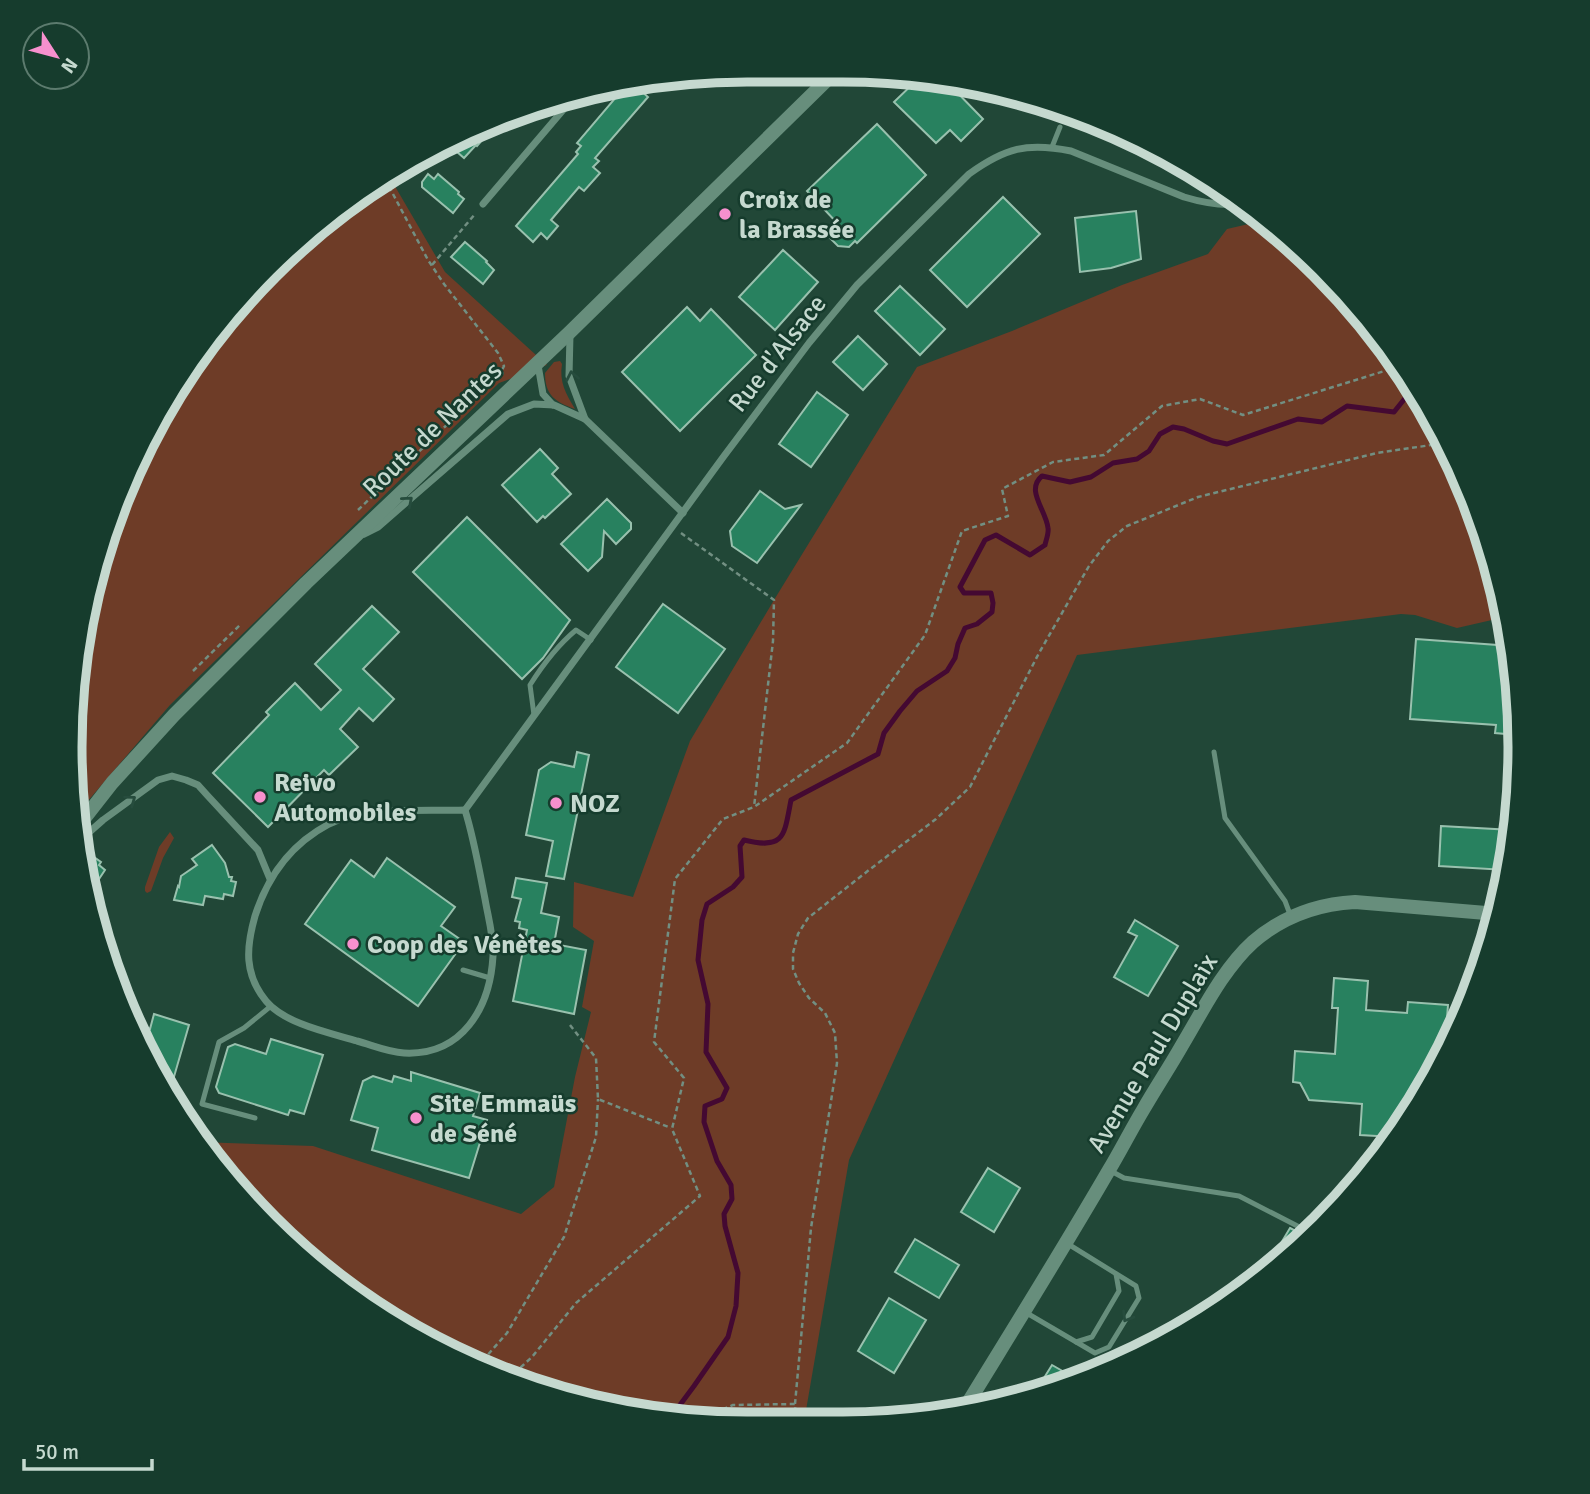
<svg xmlns="http://www.w3.org/2000/svg" width="1590" height="1494" font-family="Signika,sans-serif">
<style>
.green{fill:#6e3c27}
.lines{fill:none;stroke-linecap:round;stroke-linejoin:round}
.stream{stroke:#440932;stroke-width:5}
.building{fill:#28815f;stroke:#99c1ae;stroke-width:2}
.path{stroke:#728f82;stroke-width:2.5;stroke-dasharray:5 3.5;stroke-linecap:butt}
.service{stroke:#678e7c;stroke-width:5}
.minor{stroke:#678e7c;stroke-width:7}
.secondary{stroke:#678e7c;stroke-width:14}
.oneway{stroke:#264c3d}
.poi-dot{fill:#f790ce;stroke:#163c2d;stroke-width:2.5}
.labels{text-anchor:middle;stroke-width:5;stroke-linejoin:round;paint-order:stroke}
.poi-label{font-size:26px;font-weight:bold;fill:#c5d9cf;stroke:#163c2d;text-anchor:start}
.street-label{font-size:26px;fill:#c5d9cf;stroke:#163c2d}
.rim{fill:none;stroke:#c5d9cf;stroke-width:9}
</style>
<rect width="100%" height="100%" fill="#214737"/>
<g class="green">
<path d="M389 176 445 272 547 365 499 383 170 705 75 816 71 702 93 571 140 447 238 301 335 210Z"/>
<path d="M1266 220 1352 300 1429 408 1484 529 1505 617 1457 628 1415 615 1401 614 1077 655 849 1160 804 1422 747 1424 615 1411 488 1372 371 1310 268 1225 199 1142 313 1146 521 1214 554 1187 575 1077 591 1012 582 1007 594 941 573 927 574 882 633 897 690 741 774 600 917 367 1012 331 1122 285 1208 254 1227 229Z"/>
<path d="M560 361 562 364C559 382 566 394 575 409 555 402 545 395 545 373L554 362Z"/>
<path d="M170 832 174 838 163 858 151 891 147 893 145 891V887L159 847Z"/>
</g>
<g class="lines">
<path class="stream" d="M671 1417 694 1386 728 1337 736 1306 738 1273 725 1226 724 1214 732 1199 731 1185 717 1161 704 1122 705 1106 722 1099 727 1088 706 1052 708 1004 698 960 702 920 707 904 733 887 742 877 740 846 744 840C785 850 784 836 791 800L878 754 884 733 900 711 917 691 947 671 955 658 958 644 965 628 977 624 992 612 993 603 991 593H964L960 587 985 540 996 535 1030 555 1045 545C1046 540 1049 533 1048 528 1046 510 1025 490 1042 476L1070 482 1091 477 1113 463 1137 459 1149 451 1160 434 1173 427 1184 429 1213 441 1227 444 1298 419 1322 422 1347 406 1394 412 1414 387"/>
</g>
<g class="building">
<path d="M920 77 946 81 983 119 961 141 950 130 936 143 894 102Z"/>
<path d="M631 82 648 97 595 158 599 161 593 167 600 173 584 191 579 187 551 220 558 226 547 239 541 233 533 242 516 226 578 154 576 152 581 146 577 143 628 83Z"/>
<path d="M497 123 477 146 476 145 464 158 448 144 454 138Z"/>
<path d="M877 124 926 175 857 243 855 241 849 247 838 246 828 236 839 225 807 191Z"/>
<path d="M428 174 434 179 438 174 459 192 458 194 464 199 453 213 422 187V182Z"/>
<path d="M1003 197 1040 234 967 307 930 270Z"/>
<path d="M1136 211 1141 259 1111 268 1080 272 1075 218Z"/>
<path d="M465 242 487 261 486 262 494 270 483 284 451 257Z"/>
<path d="M783 250 818 282 775 330 739 297Z"/>
<path d="M900 286 945 329 920 355 875 311Z"/>
<path d="M687 307 700 321 711 309 756 355 680 431 622 372Z"/>
<path d="M858 336 887 364 863 390 833 362Z"/>
<path d="M817 392 848 415 811 467 779 444Z"/>
<path d="M540 449 558 468 552 474 571 494 545 518 543 516 537 522 502 485Z"/>
<path d="M760 491 785 509 801 505 757 563 732 546 730 531Z"/>
<path d="M607 499 631 523V529L616 544 604 531 602 557 588 571 561 544Z"/>
<path d="M467 517 570 620 543 658 522 679 413 572Z"/>
<path d="M663 604 725 649 678 713 616 667Z"/>
<path d="M372 606 399 632 363 669 394 699 373 721 359 708 340 729 358 747 329 775 324 770 268 827 213 773 269 715 266 712 295 683 321 710 341 690 315 664Z"/>
<path d="M1416 639 1511 646 1514 658 1517 735 1495 733 1496 725 1410 719Z"/>
<path d="M577 752 589 755 564 879 546 876 553 841 526 835 539 770 551 762 574 767Z"/>
<path d="M1441 826 1512 830 1506 870 1439 866Z"/>
<path d="M212 845 225 863 229 877H232L231 881 236 882 233 896 224 894 223 899 205 896 203 905 174 900 178 886 179 887 181 876 197 865 192 859Z"/>
<path d="M80 851 86 856 88 853 101 862 99 865 105 870 91 891Z"/>
<path d="M387 858 455 907 441 926 464 942 418 1006 305 924 351 860 374 877Z"/>
<path d="M516 878 547 883 541 913 559 917 554 944 586 950 574 1014 513 1001 527 930 519 928 520 922 515 921 521 899 512 897Z"/>
<path d="M1135 920 1178 946 1148 996 1114 977 1137 936 1128 932Z"/>
<path d="M1334 978 1368 981 1366 1010 1407 1013 1408 1002 1448 1005 1444 1056 1394 1137 1360 1135 1362 1104 1309 1100 1300 1083 1293 1082 1295 1051 1335 1054 1338 1008H1332Z"/>
<path d="M154 1014 189 1025 169 1094 131 1024 150 1029Z"/>
<path d="M271 1039 323 1055 304 1114 290 1110 288 1115 219 1093 216 1087 228 1047 235 1044 266 1054Z"/>
<path d="M411 1072 480 1093 473 1116 487 1120 469 1178 372 1150 378 1128 351 1120 363 1081 373 1076 392 1082 394 1076 411 1081Z"/>
<path d="M988 1168 1020 1188 994 1232 961 1212Z"/>
<path d="M1290 1228 1307 1237 1290 1256 1261 1277Z"/>
<path d="M915 1239 959 1265 939 1298 895 1272Z"/>
<path d="M889 1298 926 1320 894 1373 858 1351Z"/>
<path d="M1052 1365 1078 1380 1061 1388 1034 1394Z"/>
</g>
<g class="lines">
<g class="path">
<path d="M385 179 428 260 444 284 498 353 504 366 500 374"/>
<path d="M432 265 475 214"/>
<path d="M358 510 500 374 504 373"/>
<path d="M681 533 774 600 773 641 754 807"/>
<path d="M193 671 241 624"/>
<path d="M570 1025 596 1058 598 1099 671 1128"/>
<path d="M477 1367 507 1333 564 1237 596 1137 598 1099"/>
<path d="M508 1379 532 1357 576 1303 700 1196 672 1129 684 1078 654 1042 675 879 723 819 754 807 847 743 925 635 962 531 1008 516 1002 489 1053 462 1104 455 1162 406 1200 399 1243 415 1391 369 1400 368"/>
<path d="M795 1404 811 1228 837 1063 835 1033 825 1013 809 998 799 983 793 969V953L798 934 808 918 869 870 936 819 970 787 1039 653 1089 566 1108 541 1127 526 1198 497 1377 453 1445 443"/>
<path d="M699 1419 733 1405 795 1404 796 1422"/>
</g>
<g class="service">
<path d="M1052 147 1060 127"/>
<path d="M534 715 530 685C542 666 558 645 576 630L591 640"/>
<path d="M1214 752 1225 818 1285 901 1291 917"/>
<path d="M463 970 490 978"/>
<path d="M255 1118 202 1104 219 1042 244 1028 271 1006"/>
<path d="M1109 1170 1124 1178 1239 1196 1311 1233"/>
<path d="M1025 1312 1095 1353 1109 1347 1139 1298 1136 1286 1068 1244"/>
<path d="M1076 1342 1092 1337 1119 1291 1116 1274"/>
</g>
<g class="minor">
<path d="M483 204 575 96"/>
<path d="M570 335 569 376 585 419"/>
<path d="M538 365 543 394 553 405"/>
<path d="M364 534 378 527 508 414 534 404 554 405 585 419 683 513"/>
<path d="M465 810 724 456 809 343 857 285 969 174C1005 148 1027 142 1071 151L1184 197C1204 203 1224 207 1244 203"/>
<path d="M465 810C474 839 479 869 485 899 488 917 494 937 493 956 490 1008 462 1056 404 1053 388 1052 372 1045 357 1041 330 1033 285 1024 266 1001 244 974 246 948 255 916 268 875 291 844 329 824 340 819 352 814 365 813 398 809 432 811 465 810Z"/>
<path d="M78 842 103 820 158 780 172 776 186 780 198 785 207 795 258 850 270 879"/>
</g>
<g class="secondary">
<path d="M76 829 112 783 174 715 306 583 570 332 833 74"/>
<path d="M963 1411C1012 1331 1062 1251 1109 1170 1121 1150 1131 1130 1143 1110 1155 1089 1169 1068 1181 1047 1202 1012 1223 969 1253 942 1282 917 1318 904 1355 902L1498 914"/>
</g>
</g>
<defs><path id="oneway-chevron" d="M-2-3.5L2.5 0L-2 3.5" fill="none" stroke-width="1.6" stroke-linecap="round" stroke-linejoin="round" transform="scale(1.75)"/></defs>
<g class="oneway">
<use href="#oneway-chevron" transform="translate(572 376) rotate(-101)"/>
<use href="#oneway-chevron" transform="translate(408 501) rotate(-41)"/>
<use href="#oneway-chevron" transform="translate(131 800) rotate(-36)"/>
<use href="#oneway-chevron" transform="translate(1127 1317) rotate(121)"/>
</g>
<g class="poi-dot">
<circle cx="725" cy="214" r="7"/>
<circle cx="260" cy="797" r="7"/>
<circle cx="556" cy="803" r="7"/>
<circle cx="353" cy="944" r="7"/>
<circle cx="416" cy="1118" r="7"/>
</g>
<g class="labels">
<g class="poi-label">
<text x="739" y="208">Croix de<tspan x="739" dy="30">la Brassée</tspan></text>
<text x="274" y="791">Reivo<tspan x="274" dy="30">Automobiles</tspan></text>
<text x="570" y="812">NOZ</text>
<text x="367" y="953">Coop des Vénètes</text>
<text x="430" y="1112">Site Emmaüs<tspan x="430" dy="30">de Séné</tspan></text>
</g>
<g class="street-label">
<text transform="translate(777 353) rotate(-52)" y="9">Rue d'Alsace</text>
<text transform="translate(432 429) rotate(-44)" y="9">Route de Nantes</text>
<text transform="translate(1152 1053) rotate(-59)" y="9">Avenue Paul Duplaix</text>
</g>
</g>
<path d="M0 0H1590V1494H0ZM747 82H843A665 665 0 0 1 1508 747V747A665 665 0 0 1 843 1412H747A665 665 0 0 1 82 747V747A665 665 0 0 1 747 82Z" fill="#163c2d" fill-rule="evenodd"/>
<path class="rim" d="M747 82H843A665 665 0 0 1 1508 747V747A665 665 0 0 1 843 1412H747A665 665 0 0 1 82 747V747A665 665 0 0 1 747 82Z"/>
<g transform="translate(56 56) rotate(126)"><circle r="33" fill="#163c2d" stroke="#5c7b6e" stroke-width="2"/>
<path d="M0-5L12 26L0 18L-12 26Z" fill="#f790ce"/>
<text y="-10" font-size="19" font-weight="bold" text-anchor="middle" fill="#c5d9cf">N</text>
</g>
<path d="M24 1459v10h128v-10" fill="none" stroke="#c5d9cf" stroke-width="3.5"/>
<text x="35" y="1459" font-size="21" fill="#c5d9cf" stroke="#163c2d" stroke-width="5" paint-order="stroke">50 m</text>
</svg>
